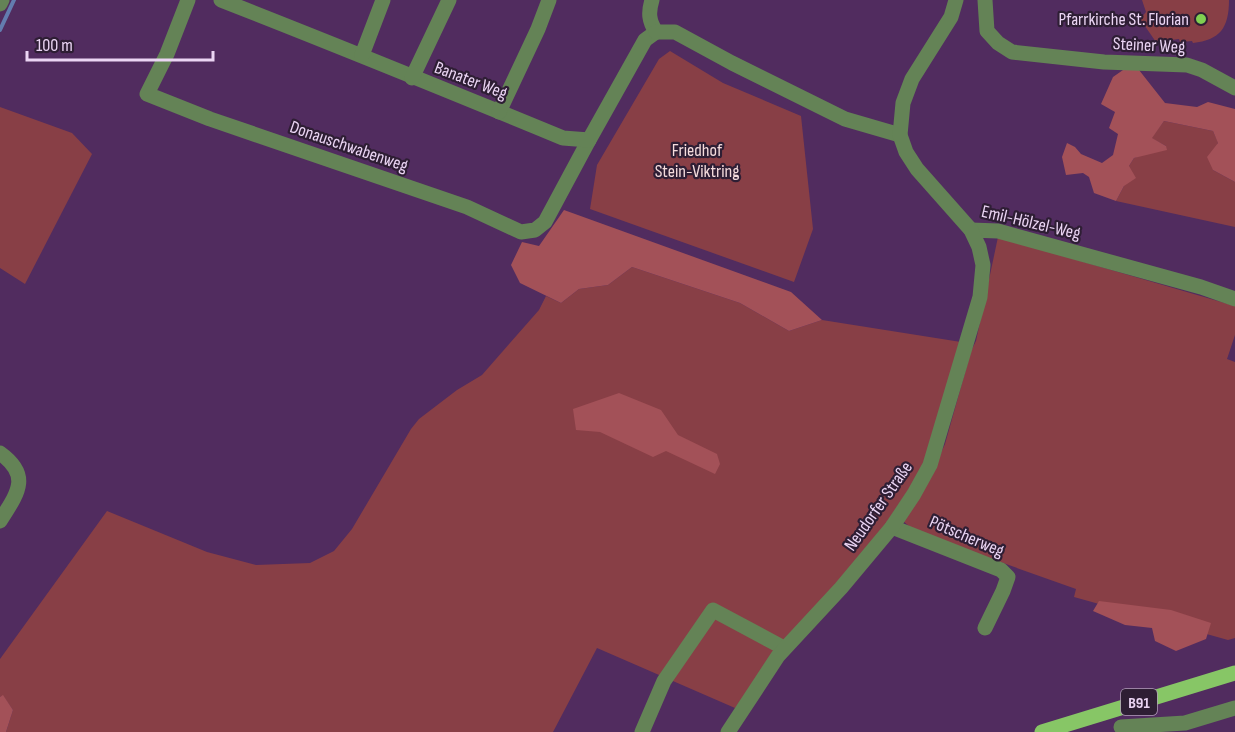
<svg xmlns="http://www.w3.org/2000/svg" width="1235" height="732" font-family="'Sofia Sans Condensed',sans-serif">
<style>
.green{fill:#883f46}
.forest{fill:#a35158}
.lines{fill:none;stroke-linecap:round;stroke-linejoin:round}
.stream{stroke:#637caf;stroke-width:4}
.minor{stroke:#648356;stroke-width:15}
.major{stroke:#87c666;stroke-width:15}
.poi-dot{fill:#80d051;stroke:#2e1e34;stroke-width:2}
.labels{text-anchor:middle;stroke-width:4.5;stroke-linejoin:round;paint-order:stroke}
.shield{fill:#2e1e34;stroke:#b29eba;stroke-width:1.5}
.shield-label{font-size:16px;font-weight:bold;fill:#ebd5f4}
.poi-label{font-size:18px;fill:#ebd5f4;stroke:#2e1e34;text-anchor:end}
.street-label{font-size:18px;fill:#ebd5f4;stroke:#2e1e34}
.park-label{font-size:18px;fill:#f5dcdd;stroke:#2e1e34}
</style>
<rect width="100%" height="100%" fill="#512c5f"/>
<g class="green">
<path d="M1142 0H1229C1229 28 1220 40 1193 43L1192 41 1180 42 1179 39 1156 42 1140 19 1146 12Z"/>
<path d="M670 51 723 83 801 116 813 229 794 282 590 209 597 165 659 59Z"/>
<path d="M0 107 72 133 92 154 25 284 0 268Z"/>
<path d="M1164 121 1213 131 1218 142 1213 170 1235 182V227L1116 201 1124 186 1129 166 1134 158 1166 146 1151 138Z"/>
<path d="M998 237 1235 306V335L1227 359 1235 362V638L1228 640 1074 597 1076 589 916 532 903 521 932 473 945 444 971 351 976 341Z"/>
<path d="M632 267 740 303 789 331 822 320 961 342 926 464 870 547 735 708 597 648 553 732H6L13 710 3 696 0 697V659L107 511 207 552 256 565 310 563 334 551 352 529 411 429 419 419 457 390 482 375 539 310 546 296 561 303 579 289 608 285Z"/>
</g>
<g class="forest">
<path d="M1123 70H1139L1165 103 1197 107 1208 102 1235 109V182L1213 170 1207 157 1218 143 1213 131 1164 121 1152 138 1166 146 1167 150 1134 158 1129 166 1136 178 1124 186 1116 201 1094 193 1089 177 1083 173 1066 175 1062 157 1067 143 1075 147 1081 154 1102 163 1113 155 1118 134 1109 128 1115 112 1101 104 1113 77Z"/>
<path d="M564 210 791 292 822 320 789 331 740 303 632 267 608 285 579 289 561 303 520 283 511 265 522 242 539 246Z"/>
<path d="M619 393 661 410 678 435 717 454 720 464 715 474 666 451 653 457 600 432 576 430 573 409Z"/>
<path d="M1099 601 1171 610 1211 623 1206 639 1176 651 1155 641 1152 628 1125 625 1093 611Z"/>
<path d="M3 695 13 710 6 732H0V697Z"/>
</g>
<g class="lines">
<path class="stream" d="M0 30 14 0"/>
<g class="minor">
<path d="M188 0 167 54 147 94 210 119 467 207 521 232 535 230 545 222 589 140"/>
<path d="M221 0C336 45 449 91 563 138L589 140 645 40 656 32"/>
<path d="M652 0C648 13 649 21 656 32"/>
<path d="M985 0 987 31 998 43 1012 52 1104 62 1187 65 1202 70 1235 88"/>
<path d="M0 4 2 0"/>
<path d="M656 32H675L732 63 845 119 900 135"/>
<path d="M362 55 383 0"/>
<path d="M412 78 449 0"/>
<path d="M499 112 538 29 549 0"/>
<path d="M971 230 998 231 1201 287 1235 299"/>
<path d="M0 453C32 476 17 494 0 521"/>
<path d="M892 527 1001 570 1008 577 1003 591 985 628"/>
<path d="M1121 727 1185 723 1235 708"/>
<path d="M642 732 664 681 713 610 784 648"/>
<path d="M728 732 778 656 841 588 892 527 914 494 930 465 980 297 983 265 979 247 971 230 917 169 906 152 900 135 903 103 912 79 951 17 956 0"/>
</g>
<path class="major" d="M1042 732 1235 673"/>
</g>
<circle class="poi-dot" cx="1201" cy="19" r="6"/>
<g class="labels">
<rect class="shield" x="1121" y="689" width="36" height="26" rx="4.5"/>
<g class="shield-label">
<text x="1139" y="708">B91</text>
</g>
<g class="poi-label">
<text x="1189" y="25">Pfarrkirche St. Florian</text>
</g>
<g class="street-label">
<text transform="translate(1149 45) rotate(3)" y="6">Steiner Weg</text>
<text transform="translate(471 80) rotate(21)" y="6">Banater Weg</text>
<text transform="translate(349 146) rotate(19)" y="6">Donauschwabenweg</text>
<text transform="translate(1031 222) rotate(13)" y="6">Emil-Hölzel-Weg</text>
<text transform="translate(878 506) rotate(-55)" y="6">Neudorfer Straße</text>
<text transform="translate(967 536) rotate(23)" y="6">Pötscherweg</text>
</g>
<g class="park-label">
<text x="697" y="156">Friedhof<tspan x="697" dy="21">Stein-Viktring</tspan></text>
</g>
</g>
<path d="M27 51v9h186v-9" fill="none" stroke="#ebd5f4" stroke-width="3"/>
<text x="36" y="51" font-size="18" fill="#ebd5f4" stroke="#2e1e34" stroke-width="4.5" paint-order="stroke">100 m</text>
</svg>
